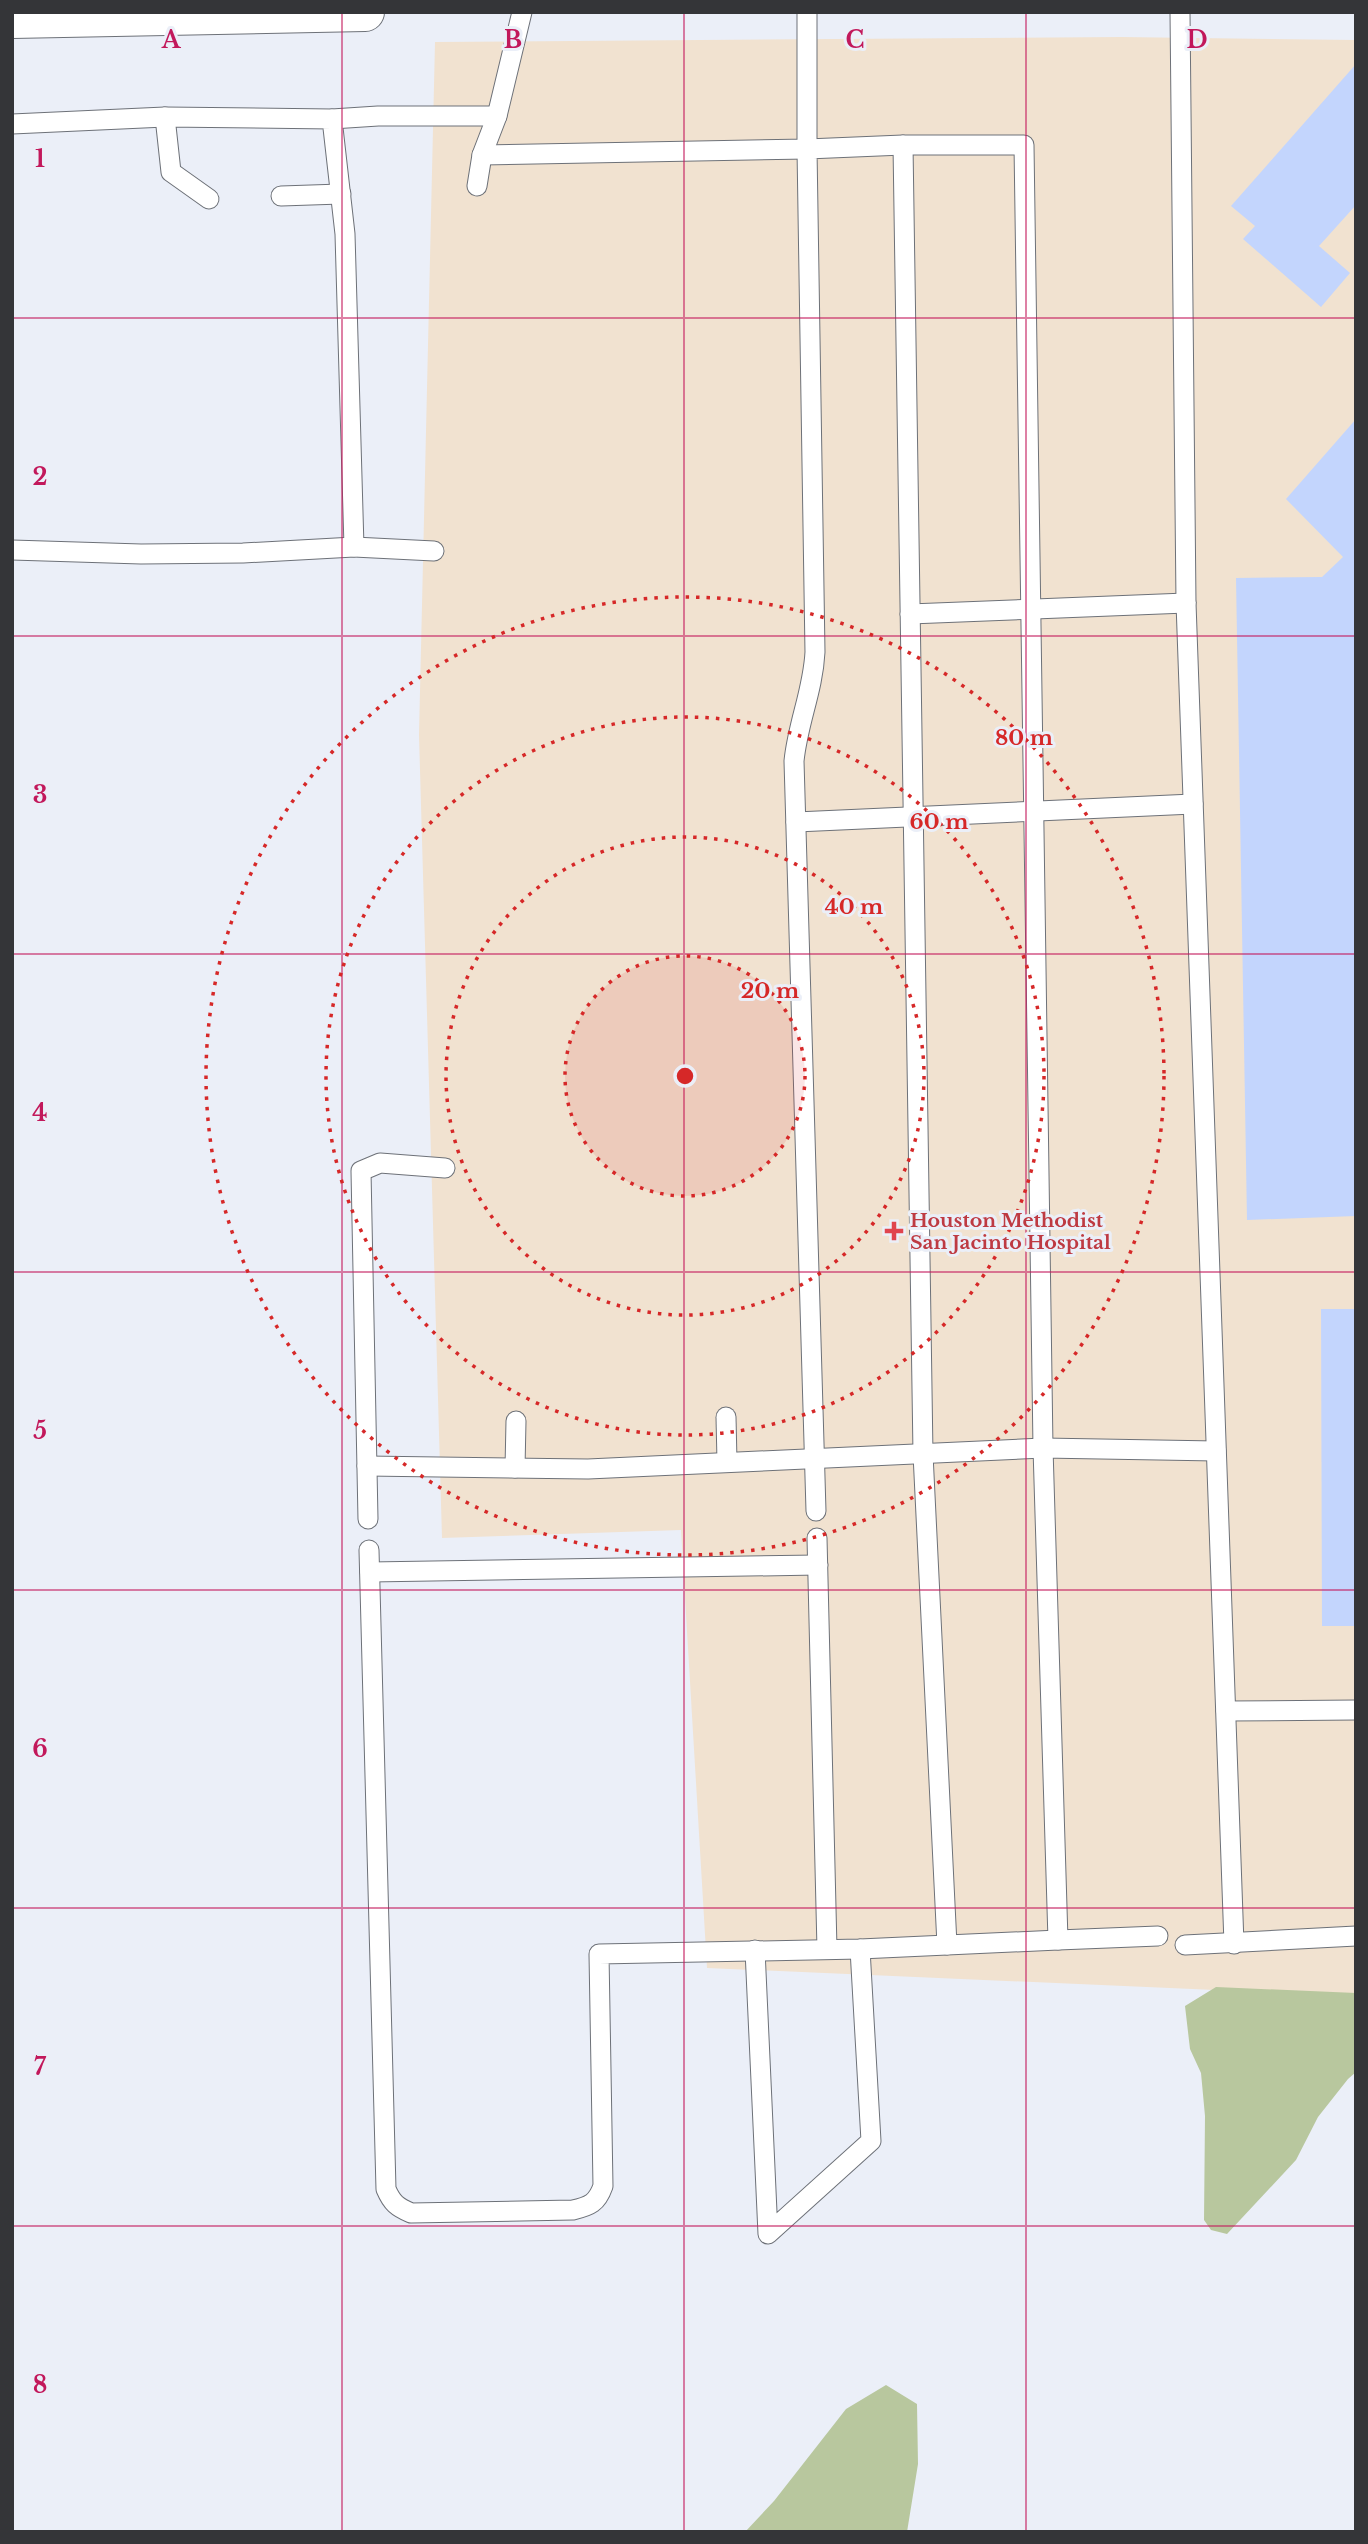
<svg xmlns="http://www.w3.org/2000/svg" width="1368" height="2544" font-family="'Libre Baskerville',serif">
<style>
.medical{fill:#f1e2d0}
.forest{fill:#b8c79e}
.building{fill:#c3d5fd}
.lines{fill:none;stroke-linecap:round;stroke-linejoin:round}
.service-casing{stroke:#6d7178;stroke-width:21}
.secondary-casing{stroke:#6d7178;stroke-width:40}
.service{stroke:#fff;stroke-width:19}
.secondary{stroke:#fff;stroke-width:38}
.grid{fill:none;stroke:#c2185b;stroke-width:2;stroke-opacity:0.55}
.ring{fill:none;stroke:#d62828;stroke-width:3.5;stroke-dasharray:3.5 7}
.health-dot{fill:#e0444e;stroke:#ebeff8;stroke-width:2.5}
.labels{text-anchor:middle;stroke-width:6;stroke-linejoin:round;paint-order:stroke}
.health-label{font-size:19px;font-weight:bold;fill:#be3a42;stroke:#ebeff8;text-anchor:start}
.grid-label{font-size:23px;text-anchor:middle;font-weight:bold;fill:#c2185b;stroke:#ebeff8;stroke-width:6;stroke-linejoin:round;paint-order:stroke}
.centre{fill:#d62828;stroke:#ebeff8;stroke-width:3.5}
.ring-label{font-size:21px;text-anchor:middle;font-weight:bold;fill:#d62828;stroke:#ebeff8;stroke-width:6;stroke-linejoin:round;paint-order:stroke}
</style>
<rect width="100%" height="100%" fill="#ebeff8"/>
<path class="medical" d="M1121 37 1356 40V1996L707 1968 681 1530 442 1538 419 735 435 42Z"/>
<g class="forest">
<path d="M1216 1987 1356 1993V2072L1348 2079 1318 2117 1296 2160 1227 2234 1211 2230 1204 2220 1205 2116 1201 2073 1190 2049 1185 2006Z"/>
<path d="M886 2385 917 2404 918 2464 907 2532H745L774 2501 846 2409Z"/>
</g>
<g class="building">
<path d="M1356 64V205L1319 246 1350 273 1321 307 1243 239 1255 226 1231 206Z"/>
<path d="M1356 419V1216L1247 1220 1236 578 1322 577 1343 557 1286 499Z"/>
<path d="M1321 1309H1356V1626H1322Z"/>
</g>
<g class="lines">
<defs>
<g id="service">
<path d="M1180 12 1186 603 1234 1944"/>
<path d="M165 117 171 172 209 199"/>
<path d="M332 119 378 116H497"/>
<path d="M12 124 165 117 332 119 345 234 354 547 434 551"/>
<path d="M903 145H1024L1043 1448 1058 1940 947 1945 923 1454Z"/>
<path d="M482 155 807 149V12"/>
<path d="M477 186 482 155 497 116 522 12"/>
<path d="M281 196 341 194"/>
<path d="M12 550 141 554 243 553 354 547"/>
<path d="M910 614 1186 603"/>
<path d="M796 822 1193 804"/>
<path d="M726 1417 727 1462"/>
<path d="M367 1466 588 1469 1043 1448 1216 1451"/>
<path d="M515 1468 516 1421"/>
<path d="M816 1511 794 761C798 722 813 691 815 652L807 149 903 145"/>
<path d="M368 1519 361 1171 380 1163 445 1168"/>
<path d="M817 1538 827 1949"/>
<path d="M369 1550 386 2189C392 2203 397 2207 411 2213L573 2210C590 2206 597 2203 603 2186L599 1954 860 1949 947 1945"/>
<path d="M370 1572 818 1565"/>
<path d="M1226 1711 1356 1710"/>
<path d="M1058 1940 1158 1936"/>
<path d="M1185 1945 1356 1936"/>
<path d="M755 1950 768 2234 871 2141 860 1949"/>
</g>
<path id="secondary" d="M12 19 365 12"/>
</defs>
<use href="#service" class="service-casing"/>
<use href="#secondary" class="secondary-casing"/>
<use href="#service" class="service"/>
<use href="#secondary" class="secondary"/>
</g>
<path class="grid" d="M342 12V2532M684 12V2532M1026 12V2532M12 318H1356M12 636H1356M12 954H1356M12 1272H1356M12 1590H1356M12 1908H1356M12 2226H1356"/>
<circle cx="685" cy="1076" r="120" fill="#d62828" fill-opacity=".12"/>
<g class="ring">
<circle cx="685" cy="1076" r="120"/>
<circle cx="685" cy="1076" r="239"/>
<circle cx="685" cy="1076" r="359"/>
<circle cx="685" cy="1076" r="479"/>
</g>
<path class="health-dot" d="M890.5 1220.5h7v7h7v7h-7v7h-7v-7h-7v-7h7z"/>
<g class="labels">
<g class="health-label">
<text x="910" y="1227">Houston Methodist<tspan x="910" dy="22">San Jacinto Hospital</tspan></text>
</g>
</g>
<g class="grid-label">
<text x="171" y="48">A</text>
<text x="513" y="48">B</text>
<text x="855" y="48">C</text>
<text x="1197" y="48">D</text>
<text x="40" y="167">1</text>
<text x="40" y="485">2</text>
<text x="40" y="803">3</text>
<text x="40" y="1121">4</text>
<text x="40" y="1439">5</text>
<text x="40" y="1757">6</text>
<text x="40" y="2075">7</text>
<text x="40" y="2393">8</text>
</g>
<circle cx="685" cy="1076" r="10" class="centre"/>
<g class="ring-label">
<text x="1024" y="745">80 m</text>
<text x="939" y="829">60 m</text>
<text x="854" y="914">40 m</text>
<text x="770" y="998">20 m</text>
</g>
<rect width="1368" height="2544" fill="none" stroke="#343538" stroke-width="28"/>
</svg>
